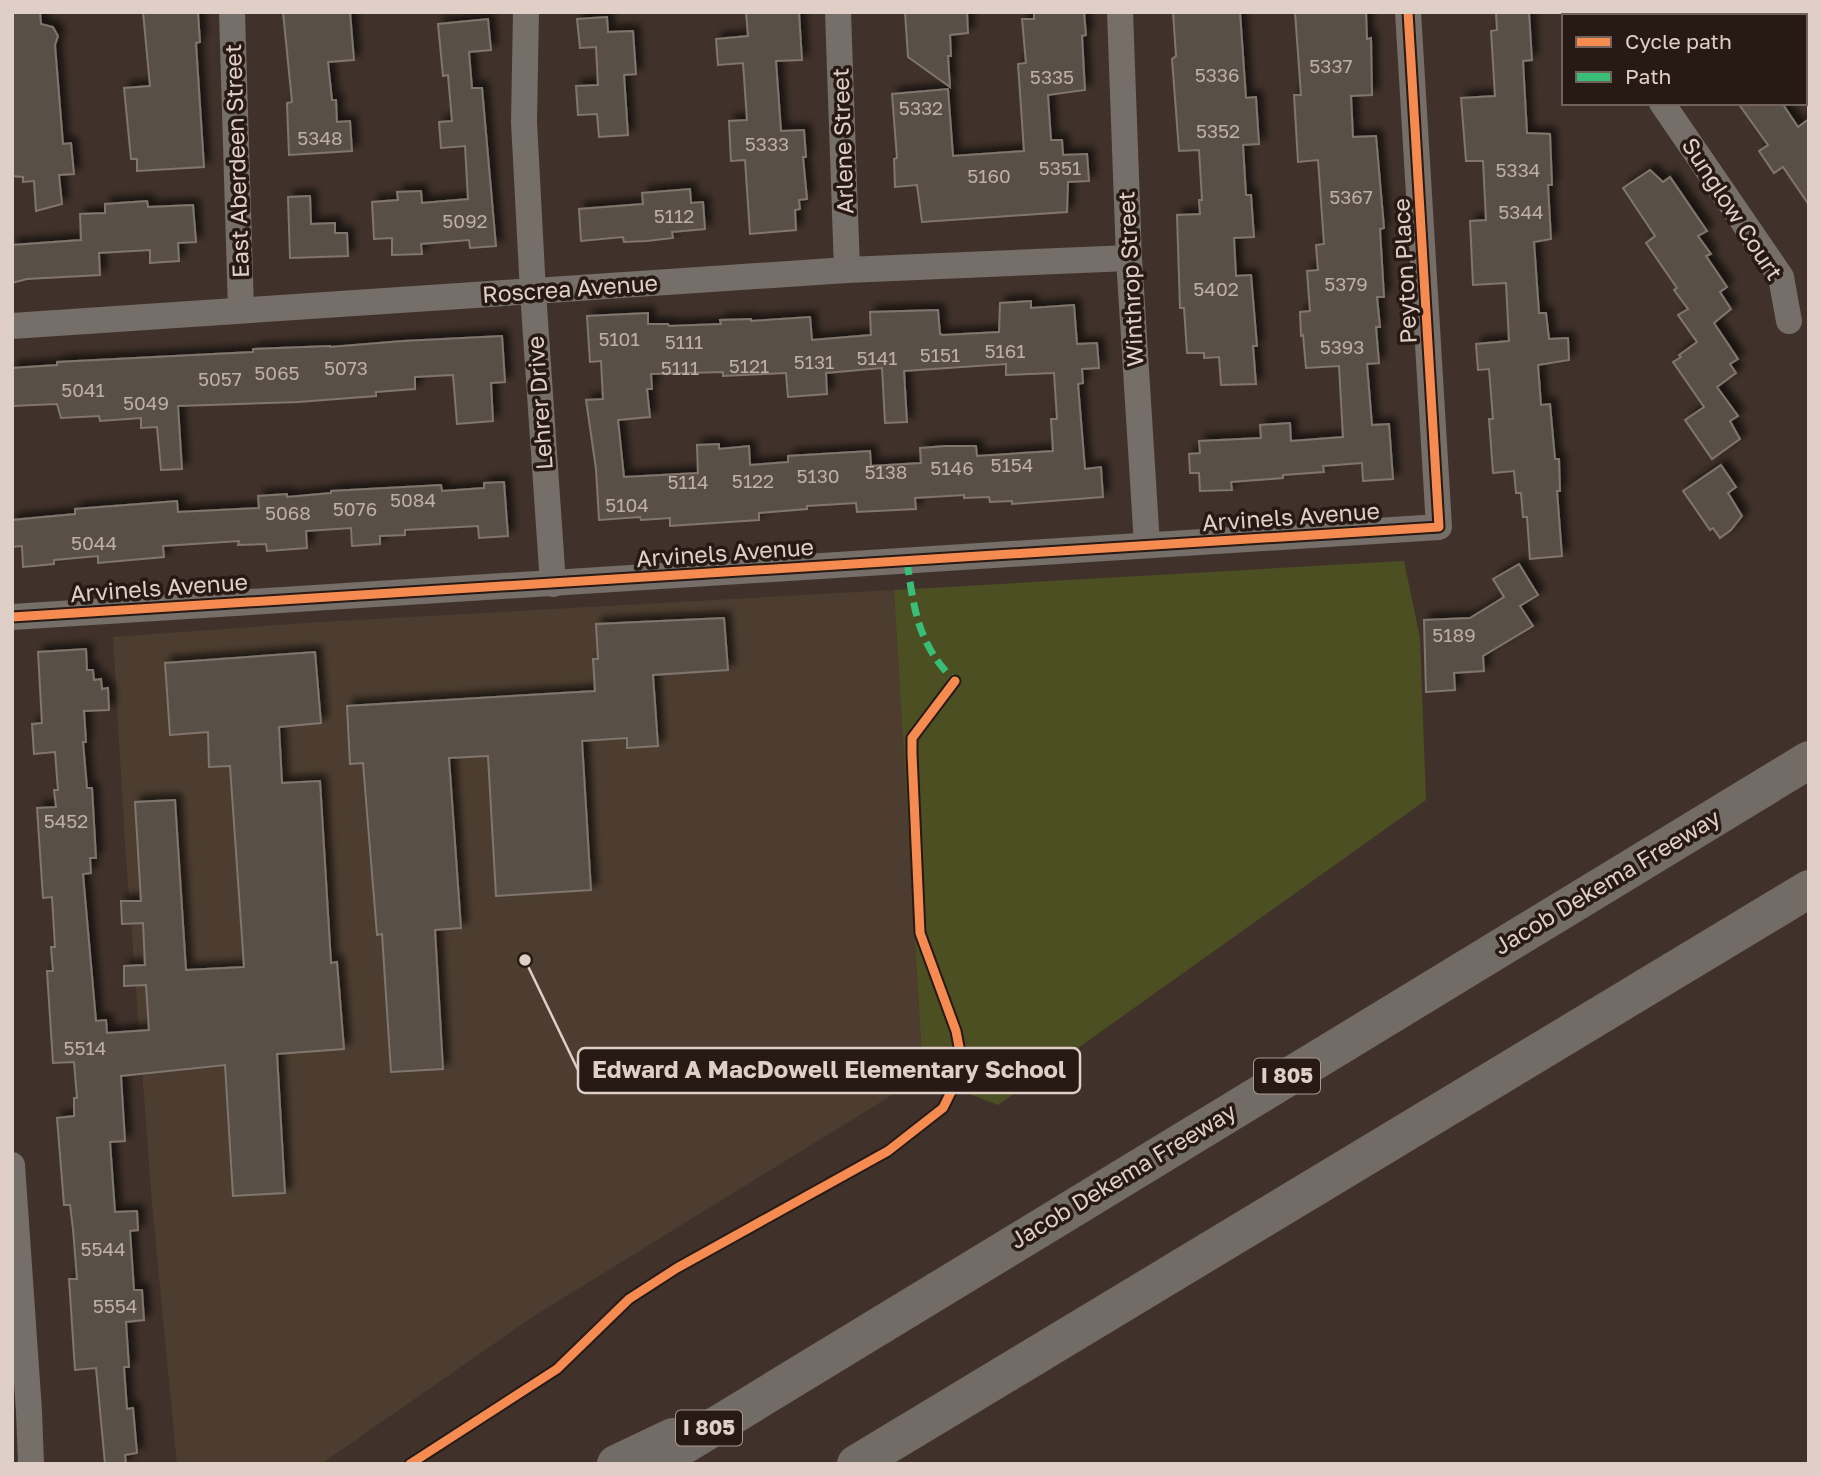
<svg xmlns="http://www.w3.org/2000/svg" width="1821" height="1476" font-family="'Golos Text',sans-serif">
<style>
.education{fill:#4c3d30}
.green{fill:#4c4f22}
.building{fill:#594f46;stroke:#80766d;stroke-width:2;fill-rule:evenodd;filter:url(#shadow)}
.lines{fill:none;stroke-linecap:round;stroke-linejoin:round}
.street{stroke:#756e69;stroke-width:26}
.highway{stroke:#736b66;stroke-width:38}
.quiet{stroke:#3abd76;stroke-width:7;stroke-dasharray:14 7;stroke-linecap:butt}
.cycleway-casing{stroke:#271a14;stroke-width:13}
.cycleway{stroke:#f68b52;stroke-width:9}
.labels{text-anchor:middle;stroke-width:7;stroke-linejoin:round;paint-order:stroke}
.number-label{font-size:19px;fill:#beafa6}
.shield{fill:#271a14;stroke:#a89991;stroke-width:2}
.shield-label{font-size:21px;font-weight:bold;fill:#e0cfc6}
.street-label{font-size:23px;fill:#e0cfc6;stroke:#271a14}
.leader{fill:none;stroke:#e0cfc6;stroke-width:2.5}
.callout-dot{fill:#e0cfc6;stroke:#271a14;stroke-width:2.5}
.callout{fill:#271a14;stroke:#e0cfc6;stroke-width:2.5}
.callout-label{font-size:24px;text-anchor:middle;font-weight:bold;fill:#e0cfc6}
</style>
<defs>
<filter id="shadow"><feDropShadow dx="6" dy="-6" stdDeviation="3.5" flood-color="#0009"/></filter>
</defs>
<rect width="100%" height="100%" fill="#40322a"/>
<path class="education" d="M894 590 923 1076 534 1316 321 1464H177L152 1203 125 843 113 637 320 622Z"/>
<path class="green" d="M1404 561 1420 638 1426 800 998 1105 923 1076 894 590Z"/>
<g class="building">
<path d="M12 12H40L41 24 53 27 58 36 55 45 63 144 71 143 74 174 59 175 62 204 36 211 34 181 23 182V177L12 176Z"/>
<path d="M143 12 198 13 200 42 196 43 204 167 137 171V159H131L124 88 150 86Z"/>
<path d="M283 12H350L354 60 328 62 332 100H336L337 122 350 121 352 151 289 155 287 103 292 102Z"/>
<path d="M746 12H799L802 60 776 61 781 131 804 130 806 157H803L807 199 799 200 800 209 795 210 796 230 750 234 745 160 731 161 729 121 747 120 743 63 718 65 716 39 748 36Z"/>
<path d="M905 12H967L968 33 950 35 951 56H948L950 87 908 57Z"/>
<path d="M1034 12H1084L1086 35 1082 36 1085 90 1048 95 1051 140H1062L1063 155 1087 154 1089 181 1068 182 1067 212 922 222 917 185 895 187 894 159 897 158 892 94 948 89 953 156 1024 151 1018 64 1026 63 1022 19H1034Z"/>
<path d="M1173 12H1240L1246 98 1256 97 1259 144 1243 145 1246 195H1251L1254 237 1234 238 1236 276 1251 275 1257 346H1253L1256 384 1221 385 1219 357 1204 358V353H1187L1184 308H1180L1177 215 1200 214 1199 200H1202L1199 150 1179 151 1172 59 1176 56Z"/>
<path d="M1295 12H1366L1367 39 1371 38 1372 95 1351 96 1353 137 1376 136 1384 228 1380 229 1384 297H1377L1380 327H1376L1379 363 1367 364 1372 425 1389 424 1393 479 1363 481 1362 463 1323 466 1324 472 1283 475V478L1231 482 1232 490 1200 491 1199 473H1190L1189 454 1200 453 1199 441 1261 438 1260 425 1290 423 1291 441 1343 437 1339 366 1306 368 1303 335 1301 336 1300 312 1310 311 1307 271 1318 270 1316 245 1324 244 1318 160 1298 162 1294 95H1301Z"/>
<path d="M1529 12 1532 60 1523 61 1527 133 1550 134 1552 185H1548L1551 239 1534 242 1539 313H1546L1549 339 1568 338 1569 360 1538 365 1541 405 1550 404 1555 459H1559L1560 491H1557L1562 556 1530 559 1527 517H1523L1521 493H1516L1514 471 1493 473 1489 419H1493L1489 369 1478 370 1476 344 1509 341 1506 283 1473 285 1470 221 1486 220 1483 161H1466L1461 98 1495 96 1491 31 1497 30 1496 13Z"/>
<path d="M607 17 608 32 633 31 636 74 624 75 628 135 599 137 597 114 578 115 576 86 598 85 596 47 580 48 577 19Z"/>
<path d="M488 19 491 50 469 52 472 88H482L496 246 470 248 469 240 421 244 422 254 392 255V238L374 239 372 202 398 200 397 192 421 191 422 203 468 199 465 146 441 148 439 122 452 121 448 75 443 76 438 24Z"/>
<path d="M1738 103H1782L1798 127 1809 119V205L1783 167 1774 173 1759 151 1768 145Z"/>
<path d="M1650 170 1663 182 1670 177 1707 231 1698 236 1711 254 1706 256 1727 287 1720 292 1731 309 1714 323 1738 359 1730 364 1736 373 1717 387 1738 416 1730 421 1740 439 1712 459 1685 420 1704 407 1673 362 1681 357 1679 355 1697 342 1678 315 1688 309 1674 290 1677 288 1646 243 1655 236 1623 188Z"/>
<path d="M690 189 691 203 703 202 705 229 672 232 673 238 647 241 624 242 623 237 581 241 579 209 643 204 642 193Z"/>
<path d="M310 196 311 224 335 223V233H347L348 256 290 258 288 197Z"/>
<path d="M147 201 148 207 193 205 196 242 178 243 179 261 150 263V250L99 253 100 275 27 279 12 283V245L81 240 80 214 105 213V204Z"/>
<path d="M1031 301V308L1074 305 1077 344 1097 343 1099 368 1082 369 1083 383 1078 384 1085 469 1101 467 1103 497 1012 504V501L990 502 989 497 964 498V495L915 498 916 509 857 512 856 503 807 506V509L759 513V520L670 526V518L641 520 640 517 599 520 596 469 586 400 603 399 601 361 590 362 587 316 648 313V324H668L669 326 721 324 720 320 751 319V321L810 317 812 340 871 335 870 312 938 310 940 334 943 335 999 332 1000 303ZM1006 364V375L1054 373 1057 419H1051L1053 451 977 456 976 446H946L920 448 921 463 871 466 870 451 788 456V462L750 465 749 446 719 449V444L697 445 698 473 624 477 618 420 650 417 647 389H652L651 374 723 372V376L786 373 788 397 827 394 826 373 882 368 885 423 907 422 904 371Z"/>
<path d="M502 336 505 382 491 383 493 421 457 424 453 375 415 377V389L376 392V396L298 402 178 406 182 469 161 470 157 427 141 428V418L100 421 99 416 61 418 57 404 12 406V368L57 365V362L253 352V349L330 346V347L403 341Z"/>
<path d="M1721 465 1736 487 1728 493 1742 516 1731 530 1720 538 1713 528 1710 530 1683 491Z"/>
<path d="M504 482 508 536 479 538 478 526 405 530V535L380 536V544L352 546 351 528 306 531 307 548 267 551 266 544 238 545 239 541 163 546 164 557 98 563V556L54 560V564L23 567 22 546 12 547V520L75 514V509L177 501 178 512 259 508 258 496 287 494V497L331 493V491L441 485 442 491 484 488V483Z"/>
<path d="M1519 564 1538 595 1520 606 1533 626 1483 656 1484 671 1454 673 1455 690 1426 692 1424 620 1470 618 1504 597 1493 579Z"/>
<path d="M724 618 728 670 653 675 658 746 627 748V738L582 741 591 890 496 896 488 756 449 758 461 928 435 930 443 1069 391 1072 382 934 377 935 363 763 350 764 347 706 595 691 593 659H598L596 624Z"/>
<path d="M86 649 87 670H93L94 680 101 679 102 689 108 688 109 710 84 711 86 742H83L87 788H92L96 858H90L91 873 83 874 96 1021 106 1020 107 1033 149 1030 146 985 124 986V966L145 965 143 923 122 924 121 901H141L135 802 175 800 186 970 244 967 230 766 209 767 208 732 170 735 165 663 315 652 321 723 279 727 282 783 320 781 331 963 337 962 344 1049 277 1054 285 1193 233 1196 225 1065 121 1076 125 1141 110 1142 115 1212 137 1211 138 1230 130 1231 134 1290H142L144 1320 126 1322 129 1367H124L127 1409 133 1408 137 1453 125 1455 126 1464H105L96 1368 75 1370 69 1279H77L73 1229 70 1205H64L57 1118 74 1116V1098H77L74 1062 53 1063 47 971H53L51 947H55L52 897 43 898 37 808 56 807 54 790H58L55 752 34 754 32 724 42 723 38 652Z"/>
</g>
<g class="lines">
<g class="street">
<path d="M232 12 241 310"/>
<path d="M526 12 524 122 533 292 553 584"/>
<path d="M838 12 847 270"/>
<path d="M1120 12 1129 258 1147 545"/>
<path d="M1599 12 1602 16"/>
<path d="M1662 103 1781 277 1789 321"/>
<path d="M12 326 847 270 1129 258"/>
<path d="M12 617 1439 527 1408 12"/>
<path d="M12 1165 29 1411 31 1464"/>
</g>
<g class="highway">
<path d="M616 1464 673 1437"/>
<path d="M653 1464 1809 760"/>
<path d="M856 1464 1809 889"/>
</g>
<path class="quiet" d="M907 561C914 610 918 645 955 681"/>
<defs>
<g id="cycleway">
<path d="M12 617 1439 527 1408 12"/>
<path d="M410 1464 557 1369 629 1299 677 1268 888 1151 943 1108 963 1068 956 1031 920 933 912 754V738L955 681"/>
</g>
</defs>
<use href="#cycleway" class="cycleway-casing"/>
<use href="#cycleway" class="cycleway"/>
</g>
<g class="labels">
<g class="number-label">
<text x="1331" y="73">5337</text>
<text x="1217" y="82">5336</text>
<text x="1052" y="84">5335</text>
<text x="921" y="115">5332</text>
<text x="1218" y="138">5352</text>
<text x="320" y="145">5348</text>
<text x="767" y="151">5333</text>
<text x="1060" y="175">5351</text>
<text x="1518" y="177">5334</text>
<text x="989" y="183">5160</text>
<text x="1351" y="204">5367</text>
<text x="1521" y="219">5344</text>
<text x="674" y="223">5112</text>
<text x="465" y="228">5092</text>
<text x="1346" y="291">5379</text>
<text x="1216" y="296">5402</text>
<text x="619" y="346">5101</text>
<text x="684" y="349">5111</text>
<text x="1342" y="354">5393</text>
<text x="1005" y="358">5161</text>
<text x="940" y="362">5151</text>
<text x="877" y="365">5141</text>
<text x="814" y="369">5131</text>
<text x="749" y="373">5121</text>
<text x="346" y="375">5073</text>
<text x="680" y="375">5111</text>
<text x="277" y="380">5065</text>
<text x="220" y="386">5057</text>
<text x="83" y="397">5041</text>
<text x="146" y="410">5049</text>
<text x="1012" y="472">5154</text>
<text x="952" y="475">5146</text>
<text x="886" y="479">5138</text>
<text x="818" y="483">5130</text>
<text x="753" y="488">5122</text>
<text x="688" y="489">5114</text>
<text x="413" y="507">5084</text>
<text x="627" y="512">5104</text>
<text x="355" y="516">5076</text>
<text x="288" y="520">5068</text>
<text x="94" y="550">5044</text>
<text x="1454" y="642">5189</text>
<text x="66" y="828">5452</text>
<text x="85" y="1055">5514</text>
<text x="103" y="1256">5544</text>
<text x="115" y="1313">5554</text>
</g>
<g class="shield">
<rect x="1254" y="1058.5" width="66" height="35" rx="5"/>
<rect x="676" y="1410.5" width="66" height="35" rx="5"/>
</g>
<g class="shield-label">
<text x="1287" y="1083">I 805</text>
<text x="709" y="1435">I 805</text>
</g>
<g class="street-label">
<text transform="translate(843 141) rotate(-92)" y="8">Arlene Street</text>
<text transform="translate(237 161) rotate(-92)" y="8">East Aberdeen Street</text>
<text transform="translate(1732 209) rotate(57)" y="8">Sunglow Court</text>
<text transform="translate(1405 271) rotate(-93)" y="8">Peyton Place</text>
<text transform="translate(1131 279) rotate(-93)" y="8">Winthrop Street</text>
<text transform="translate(570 289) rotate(-4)" y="8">Roscrea Avenue</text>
<text transform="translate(540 403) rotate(-94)" y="8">Lehrer Drive</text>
<text transform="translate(1291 517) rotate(-4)" y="8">Arvinels Avenue</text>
<text transform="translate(725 553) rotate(-4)" y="8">Arvinels Avenue</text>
<text transform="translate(159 588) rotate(-4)" y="8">Arvinels Avenue</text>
<text transform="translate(1607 882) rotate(-31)" y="8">Jacob Dekema Freeway</text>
<text transform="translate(1123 1176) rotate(-31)" y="8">Jacob Dekema Freeway</text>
</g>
</g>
<path class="leader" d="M525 960L578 1070"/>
<circle class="callout-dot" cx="525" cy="960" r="7"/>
<rect class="callout" x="578" y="1048" width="502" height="45" rx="7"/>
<g class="callout-label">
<text x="829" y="1078">Edward A MacDowell Elementary School</text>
</g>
<rect width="1821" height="1476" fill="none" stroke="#e0cfc6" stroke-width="28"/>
<rect x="1562" y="14" width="245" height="91" fill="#271a14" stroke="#71625b" stroke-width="2"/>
<rect x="1576" y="37" width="35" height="10" fill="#f68b52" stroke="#71625b" stroke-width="2"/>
<text x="1625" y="49" font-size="21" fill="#e0cfc6">Cycle path</text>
<rect x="1576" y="72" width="35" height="10" fill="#3abd76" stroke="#71625b" stroke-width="2"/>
<text x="1625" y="84" font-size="21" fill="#e0cfc6">Path</text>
</svg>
